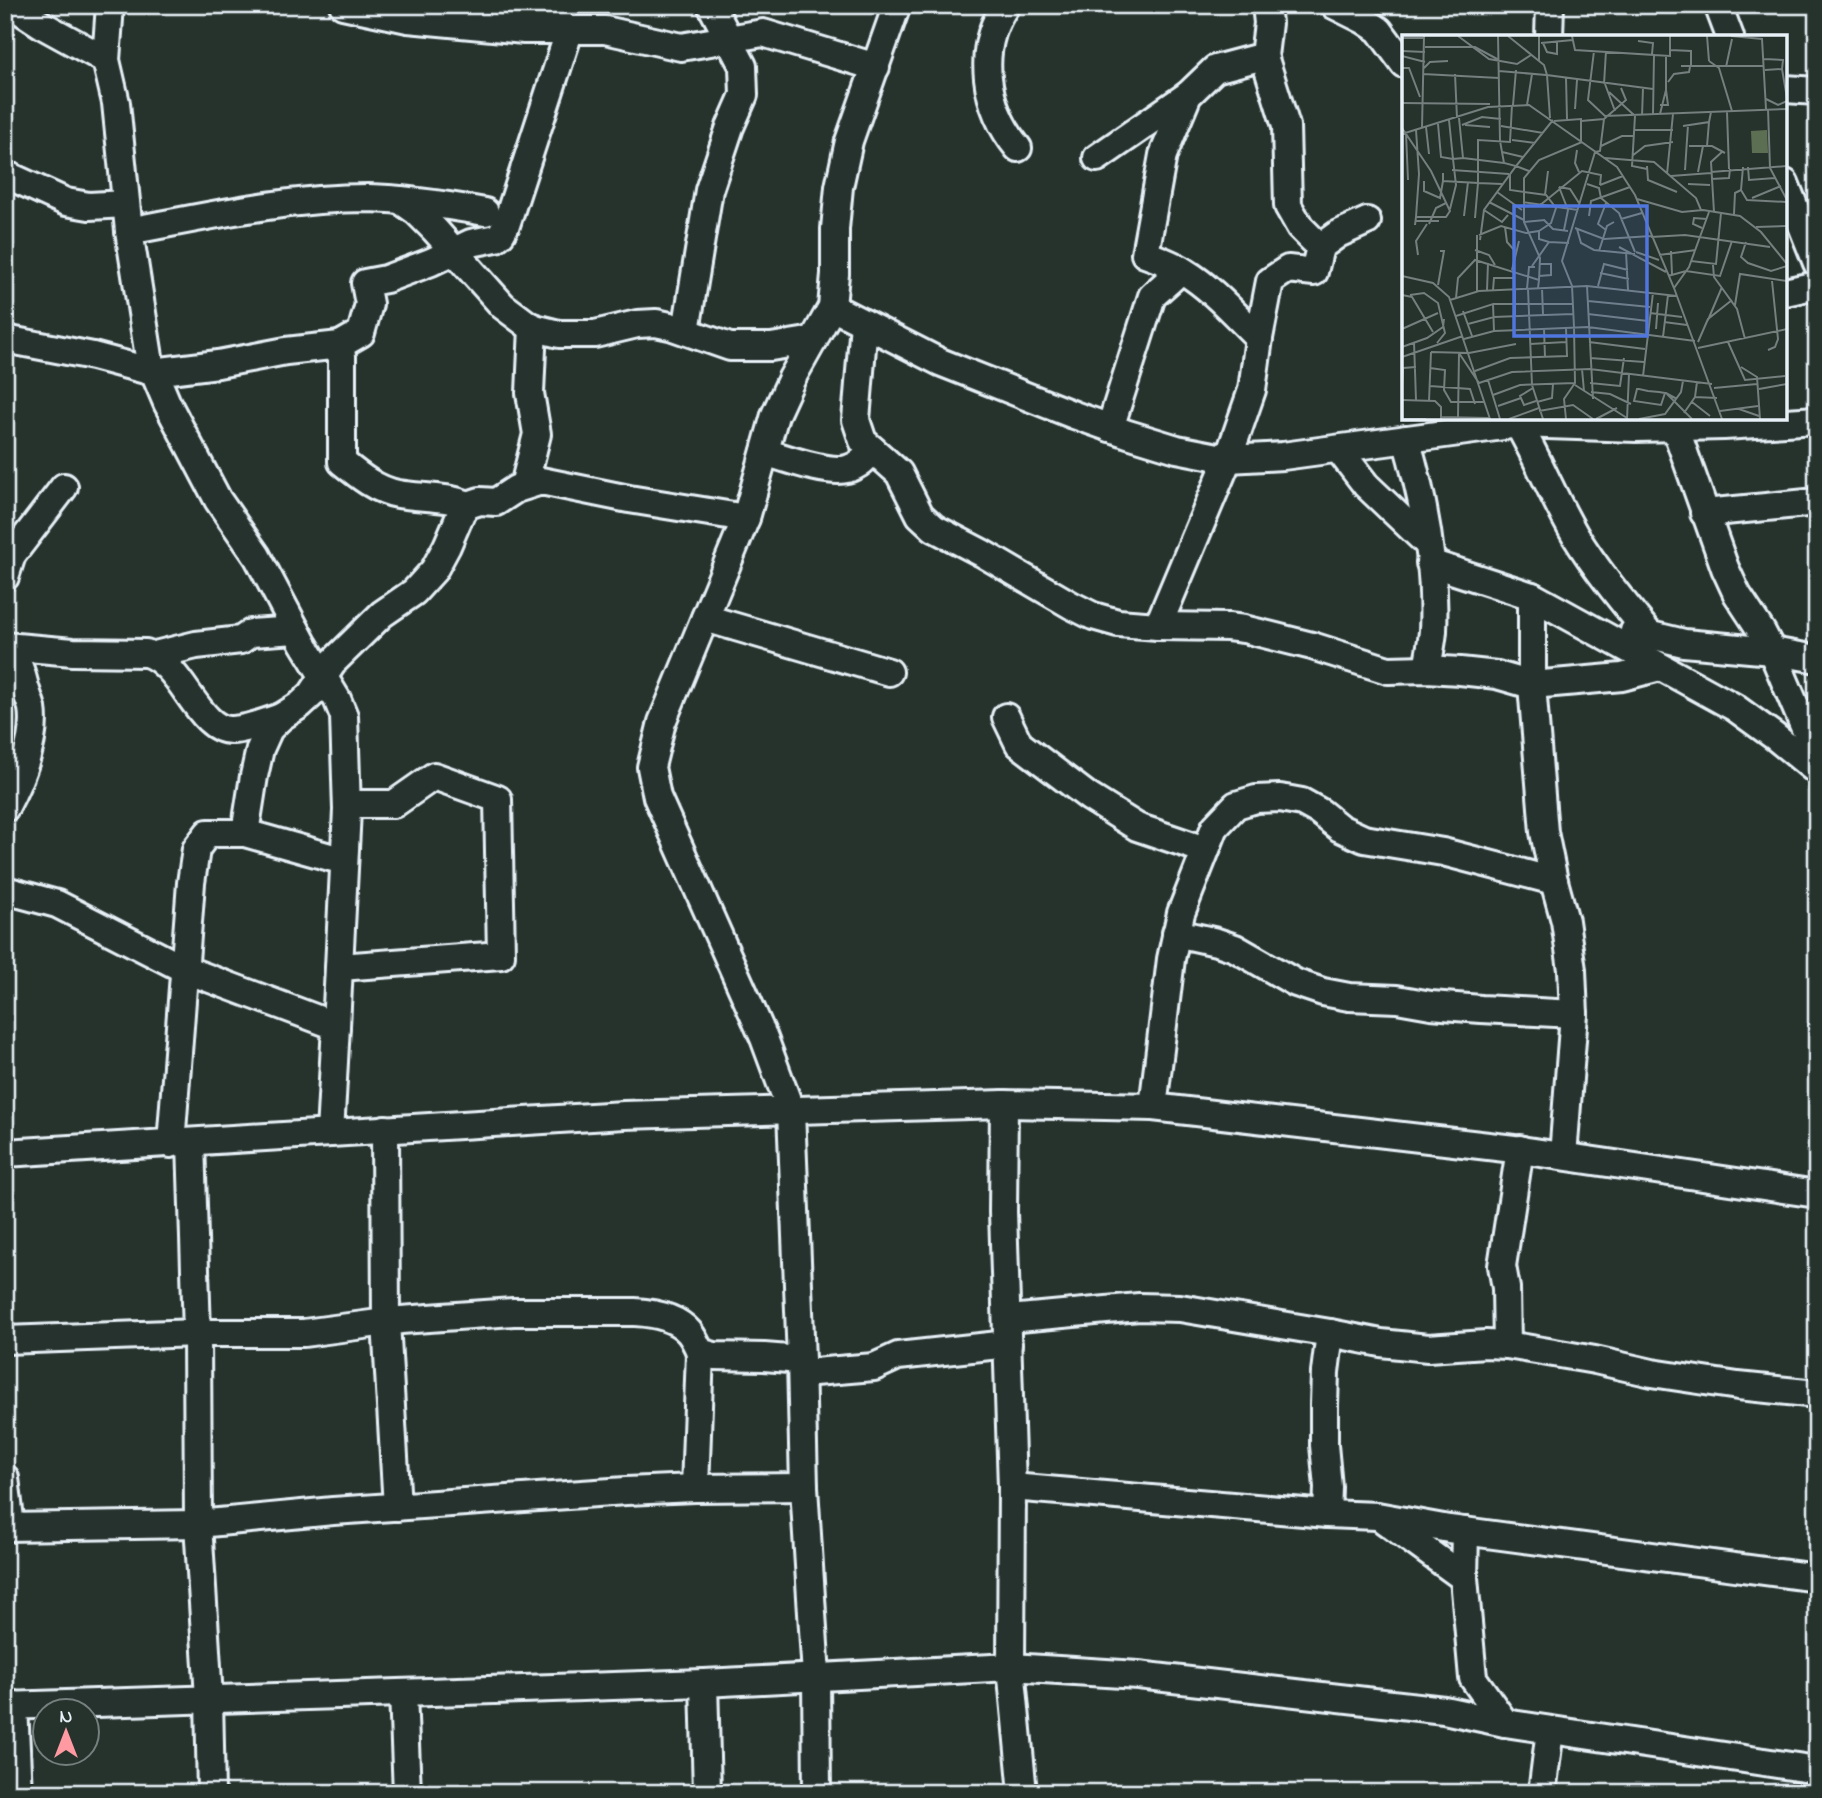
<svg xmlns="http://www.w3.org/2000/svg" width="1822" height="1798" font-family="'Indie Flower',sans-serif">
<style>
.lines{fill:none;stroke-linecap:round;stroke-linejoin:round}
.minor-casing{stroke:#e8f1f8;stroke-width:32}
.minor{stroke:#26332d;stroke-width:26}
.inset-road{fill:none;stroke:#747f7e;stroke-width:2}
.view{fill:#5077e0;fill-opacity:0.15;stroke:#5077e0;stroke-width:3.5}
.inset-edge{fill:none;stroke:#e8f1f8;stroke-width:3.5}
</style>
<rect width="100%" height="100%" fill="#26332d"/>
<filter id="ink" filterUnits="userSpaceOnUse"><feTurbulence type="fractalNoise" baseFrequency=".0143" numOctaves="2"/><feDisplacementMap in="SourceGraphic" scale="14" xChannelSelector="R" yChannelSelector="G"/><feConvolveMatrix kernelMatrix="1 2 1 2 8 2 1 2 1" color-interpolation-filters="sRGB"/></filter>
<g filter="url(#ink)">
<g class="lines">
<defs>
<g id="minor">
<path d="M12 5 44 26 106 60"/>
<path d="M110 5 106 60 116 103 129 231 150 363 167 403 218 500 257 556 303 643 337 699 344 716 347 810 336 1026"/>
<path d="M343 5 408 19 524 30H605L681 47 763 33 876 67"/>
<path d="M1006 5C975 49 985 108 1018 148"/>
<path d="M1334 5 1364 20 1379 30 1404 64"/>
<path d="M1718 5 1730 37"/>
<path d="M1549 37 1550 5"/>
<path d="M1264 56 1286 126 1288 206 1300 227 1320 247"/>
<path d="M1785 89 1817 91"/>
<path d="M1097 158 1188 95"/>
<path d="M5 174 66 202 89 206 126 204"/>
<path d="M1785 183 1817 263"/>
<path d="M400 200 417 212 435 230 503 306 531 327 559 334H595L637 324 656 323 670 326 730 347H771L814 340"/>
<path d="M129 231C208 216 287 198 368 198 407 199 446 205 485 212"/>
<path d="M1785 292 1817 285"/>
<path d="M832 307 940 362 1074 415 1128 434 1177 449 1228 459 1283 456 1518 424 1636 428 1724 426 1817 420"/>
<path d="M864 323 856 420 863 441 899 473 920 515 934 528 982 553 1071 605 1093 616 1118 623 1158 626 1228 627 1244 629 1312 646 1388 670 1427 669 1460 671 1497 675 1532 685 1622 677 1660 667"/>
<path d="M686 331 709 190 730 127 744 95 743 66 711 5"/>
<path d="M1259 338C1236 316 1213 289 1185 272 1173 264 1159 259 1145 254L1163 155 1188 95 1215 69 1264 56 1268 23 1266 5"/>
<path d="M5 339 93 356 153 372 218 364 286 351 340 345 342 356V462C358 475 376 490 398 494 422 498 446 496 468 505"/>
<path d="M340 345 361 333 369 304 365 283 386 279 431 262 471 243 496 238 501 234 506 225 568 35 550 5"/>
<path d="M1517 418 1518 424C1539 461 1554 499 1575 535 1597 571 1624 603 1650 635"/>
<path d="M1675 427 1725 568 1737 594 1762 632 1772 651 1817 757"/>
<path d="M1110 428 1152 296 1181 270"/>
<path d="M1406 439C1424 500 1436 567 1433 631 1432 643 1429 656 1427 669"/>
<path d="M1339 450 1366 485 1428 544"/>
<path d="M765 452C785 458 827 474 847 469 859 466 866 458 873 450"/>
<path d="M524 486 537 434 530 393 533 327"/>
<path d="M1704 513 1817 502"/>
<path d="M1430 563 1532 596 1734 707 1774 736 1817 771"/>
<path d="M5 577 12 555 64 487"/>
<path d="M1532 596V685L1544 832 1554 881 1565 921 1572 970 1574 1014 1563 1156"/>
<path d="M705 618 889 672"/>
<path d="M1158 626 1228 459 1252 390 1259 338 1270 281 1288 269 1314 272 1320 247 1338 234 1367 221"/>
<path d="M1634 631 1684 643 1772 651 1817 659"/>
<path d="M5 646 73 652 146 653C183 664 198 733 233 730 249 729 266 722 281 717"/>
<path d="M5 649C20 664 20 667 25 687 27 694 30 701 32 708 37 739 20 780 5 808"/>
<path d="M155 655 196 645 241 640 251 633 296 630"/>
<path d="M1006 717 1019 744 1089 797 1137 827 1205 850"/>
<path d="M245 833 254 776 260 749 269 729 281 717 300 705 312 694 334 661 382 614 414 592 434 570 447 546 462 511 468 505 480 501 496 502 516 489 541 481 629 499 746 518"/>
<path d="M5 890 57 904 184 969 336 1026 330 1133"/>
<path d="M1176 933 1217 942 1235 948 1296 983 1323 992 1349 997 1397 999 1431 1005 1481 1009 1574 1014"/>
<path d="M340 967 501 955 498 799 434 776 394 804H347"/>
<path d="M1004 1104 1003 1212 1012 1487 1011 1667 1023 1793"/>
<path d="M1153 1107 1171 959 1181 913 1215 827 1236 805 1256 799 1280 798 1302 802 1320 812 1340 828 1364 839 1443 852 1554 881"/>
<path d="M385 1129 386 1322 397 1507"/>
<path d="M191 1142 197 1333 198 1524 209 1698 211 1793"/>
<path d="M171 1144 191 883 196 849 208 833H245L344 861"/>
<path d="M5 1153 624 1115 1004 1104 1153 1107 1514 1149 1817 1194"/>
<path d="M1008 1319 1139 1307 1180 1308 1330 1333 1381 1343 1428 1348 1486 1344 1507 1345 1595 1360 1652 1373 1738 1386 1817 1394"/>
<path d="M5 1340 197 1333H304L401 1320 513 1312H635C653 1313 676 1317 689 1332 693 1337 697 1345 700 1352L714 1356 764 1357 801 1360"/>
<path d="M1507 1345 1506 1288 1502 1266 1520 1149"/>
<path d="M802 1373 874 1367 898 1356 1008 1344"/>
<path d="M5 1478 11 1527"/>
<path d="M1012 1487 1327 1514 1377 1516 1449 1529 1817 1578"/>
<path d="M695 1488 700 1352"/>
<path d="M1327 1514 1328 1487 1324 1445V1405L1325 1372 1330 1333"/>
<path d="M1384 1520 1464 1578"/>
<path d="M5 1527 198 1524 333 1511 626 1491 695 1488 804 1487"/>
<path d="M1465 1531 1464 1578 1473 1678 1505 1723"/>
<path d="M704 1683 707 1793"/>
<path d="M403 1693 407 1793"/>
<path d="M14 1705 18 1793"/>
<path d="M5 1706 704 1683 1011 1667 1138 1675 1444 1710 1505 1723 1817 1770"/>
<path d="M817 1793 816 1676 804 1487 801 1360 791 1111 764 1038 657 797 651 767 662 722 746 518 775 415 792 378 832 307 835 274V229L839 187 849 141 897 5"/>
<path d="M1542 1793 1550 1730"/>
<path d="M1816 1793 1817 1790"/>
</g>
</defs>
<use href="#minor" class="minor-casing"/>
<use href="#minor" class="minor"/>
</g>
</g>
<g transform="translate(1402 35)">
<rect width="385" height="385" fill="#26332d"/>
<path d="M365 95 366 118H350L349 96Z" fill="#5d6f52"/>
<path class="inset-road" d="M56 1 87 24 115 29 129 20M106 1 142 30 145 40 251 54M137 1V26M170 1 173 15 252 20 251 79M305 1 307 26M329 1 360 4 364 74M0 3H22M236 6 251 8 250 19M139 8 171 5M141 8 145 17 155 19V6M23 12H73L97 25M268 15 289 16V30M0 16 23 17M192 16 186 65 203 81 385 74M252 20 268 21V1M0 21 23 27M362 24 381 25 380 34 363 35M307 26 317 33 330 76M279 31H362M324 32 330 4M0 33H7L18 62M22 33 28 27 46 26M380 34 385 63M97 36 144 40M21 39 97 43M53 39 55 83M145 40 148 83M164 43 165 84M266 47 272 39 287 37 288 32M202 49 204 16M203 49 213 76M207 57 233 81 230 131 245 134M364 64 376 70 385 66M0 68 88 69M111 70 114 35M125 70 130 39M258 70H266L264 55M173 74 175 45M366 74 368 133 385 165M325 77 327 134M258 79 264 55V22M240 81 241 53M152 86 179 84V106M179 86 202 84M36 89 39 122 51 124 47 85M60 90 80 82 99 84M63 90 88 92M99 91 141 98M281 91 307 87 309 77M24 92 27 119M0 93 29 136 48 176 44 182H14L13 190M20 93 22 1M233 95H271M4 98 6 145M0 99 86 72 127 70 215 132 233 160 272 253 320 384M110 105 133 108M199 111 220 101H232M287 111H310L323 118M305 111 307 87M175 115 173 128 177 137M100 117 121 122M230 121 243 111 271 107M61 123 102 128M203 123 252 127 294 163 299 175M245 131 246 145 275 157M341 132 339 155 345 165 385 167M346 132 347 145 373 143M50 135 107 139M283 135 286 90M127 136 114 131 151 85M296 137 301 111M309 137 385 131M41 138V146L76 148 73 183M108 139V155L144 160 154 173 149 188 137 196M265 139 271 79M269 141 309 138M309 144 327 143 328 134M22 146V156L38 163 41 146M100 149 76 148V105L108 107 110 70M185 149 197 153 199 163 217 178 233 217M286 149 308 150M198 150 221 141M157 152 166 175 162 195M157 152 168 154 177 168M95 157 120 175M143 160 146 136M350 163 379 151M235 164 280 177 301 175 338 181 359 197 385 229M87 167 122 185M121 167 176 175M137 171 180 136 199 140 198 150M48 174 54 150 51 124 61 123 57 83M82 175 100 187 106 180M312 177 309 127 321 116M332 179 333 158 339 155M62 181 66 147M187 181 189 166 228 152M14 182 17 139 14 95M219 184 240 178M142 185 151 194 166 196M13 186H37M122 187 143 185M27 189 34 173 44 168M103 192 105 207 113 216M354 192 384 191M173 193 202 204 249 201M300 193 291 189 292 183 305 184M175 194 179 208 192 215 233 219M204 195 196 189 204 168M77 200 99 191 124 198 137 196V204L147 207M249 202 283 200 368 212M78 205 82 175 114 131 102 128 98 106 96 1M344 207 339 222 346 228 369 236 385 231M217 212 264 237M73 215 87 220 93 230M197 216 205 191 212 187M269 216 270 239M224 217 226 255M234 217 257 225M16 220 14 206 25 189M257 220 294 215M289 226 314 229 319 178M311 230 312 242 335 274 343 304M130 231 147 207 167 208M110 235 117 206M198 238 227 244M0 241 31 248 47 262 88 384M137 241 149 240V229H138M266 241 284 236 318 241 330 206M137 245 138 223 122 187V143L137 125 180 107M36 250 42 216H38M185 251 191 364M196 251 202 229 226 235M140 253 141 280M272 253 287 232 307 177M113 254V282M125 254 127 232H133M126 254 130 350 141 384M85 255 86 228M91 255 92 243H111M75 256V200M0 260 10 262 31 297M8 260 22 258 36 268 43 298 35 308M54 263 56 243 73 225 137 245 136 253M48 265 77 256 185 251 275 261M186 266 248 272M91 269H171M333 270 338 239 385 246M61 276 70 301M248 278 280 282M186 279 246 286M54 281 91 269 92 296M306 285 320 252M262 287 285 290M66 289 92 282 171 279M0 294 36 278M142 294 143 322M254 294 256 268M261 302 266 260M62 304 92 296 186 292 293 306M12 307 14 365M187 307 243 314M296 307 306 284 330 265M326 307 343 345 383 341M128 309 164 307M0 312 25 303 41 292 42 284M296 313 385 294M366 315 373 312 376 304 370 246M29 317 67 318 114 309M57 318 77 348 110 337 188 334 310 349M0 322 61 301M188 323 242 327M339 332 355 342 358 384M28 333 43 335 42 355 49 367H83M180 334 182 356M73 336 108 323 165 321 164 293M241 341 251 258M86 345 98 384M188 348 218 351 222 323M0 350 1 333 14 332M173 350 225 383M28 351 68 354 73 369M131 353 118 361 122 370 134 366M312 353 355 349M357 354 385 349M189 357 208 359 229 369M263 358 259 370 232 366 235 354H237L246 356 257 357 263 358H264L275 364M265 359 290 384M91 360 118 350 173 348M293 362 315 363M0 365 33 366 39 372V384M27 366 29 317M135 367 150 363 151 349M290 367 308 381M96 371 119 363M337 374 357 381M137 376 171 370 191 384M318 376 356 371M282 378 293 362 295 347M39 382 87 383M56 382 57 319M1 384H24M107 384 137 373M164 384 162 364 173 348 172 292 170 251 160 226 193 117 198 116 202 84 224 65 219 53M194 384 215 373M225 384 227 339M237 384 263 379 279 357 281 346"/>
<path class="view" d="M112 171H245V301H112Z"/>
<rect width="385" height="385" class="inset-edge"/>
</g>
<rect width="1822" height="1798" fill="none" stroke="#26332d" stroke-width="28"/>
<rect x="14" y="14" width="1794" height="1770" fill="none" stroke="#e8f1f8" stroke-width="2.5" filter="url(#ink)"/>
<g transform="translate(66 1732)"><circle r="33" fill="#26332d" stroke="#747f7e" stroke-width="2"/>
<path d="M0-5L12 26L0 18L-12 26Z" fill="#ff9aa2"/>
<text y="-10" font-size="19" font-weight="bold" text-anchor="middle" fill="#e8f1f8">N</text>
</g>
</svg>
